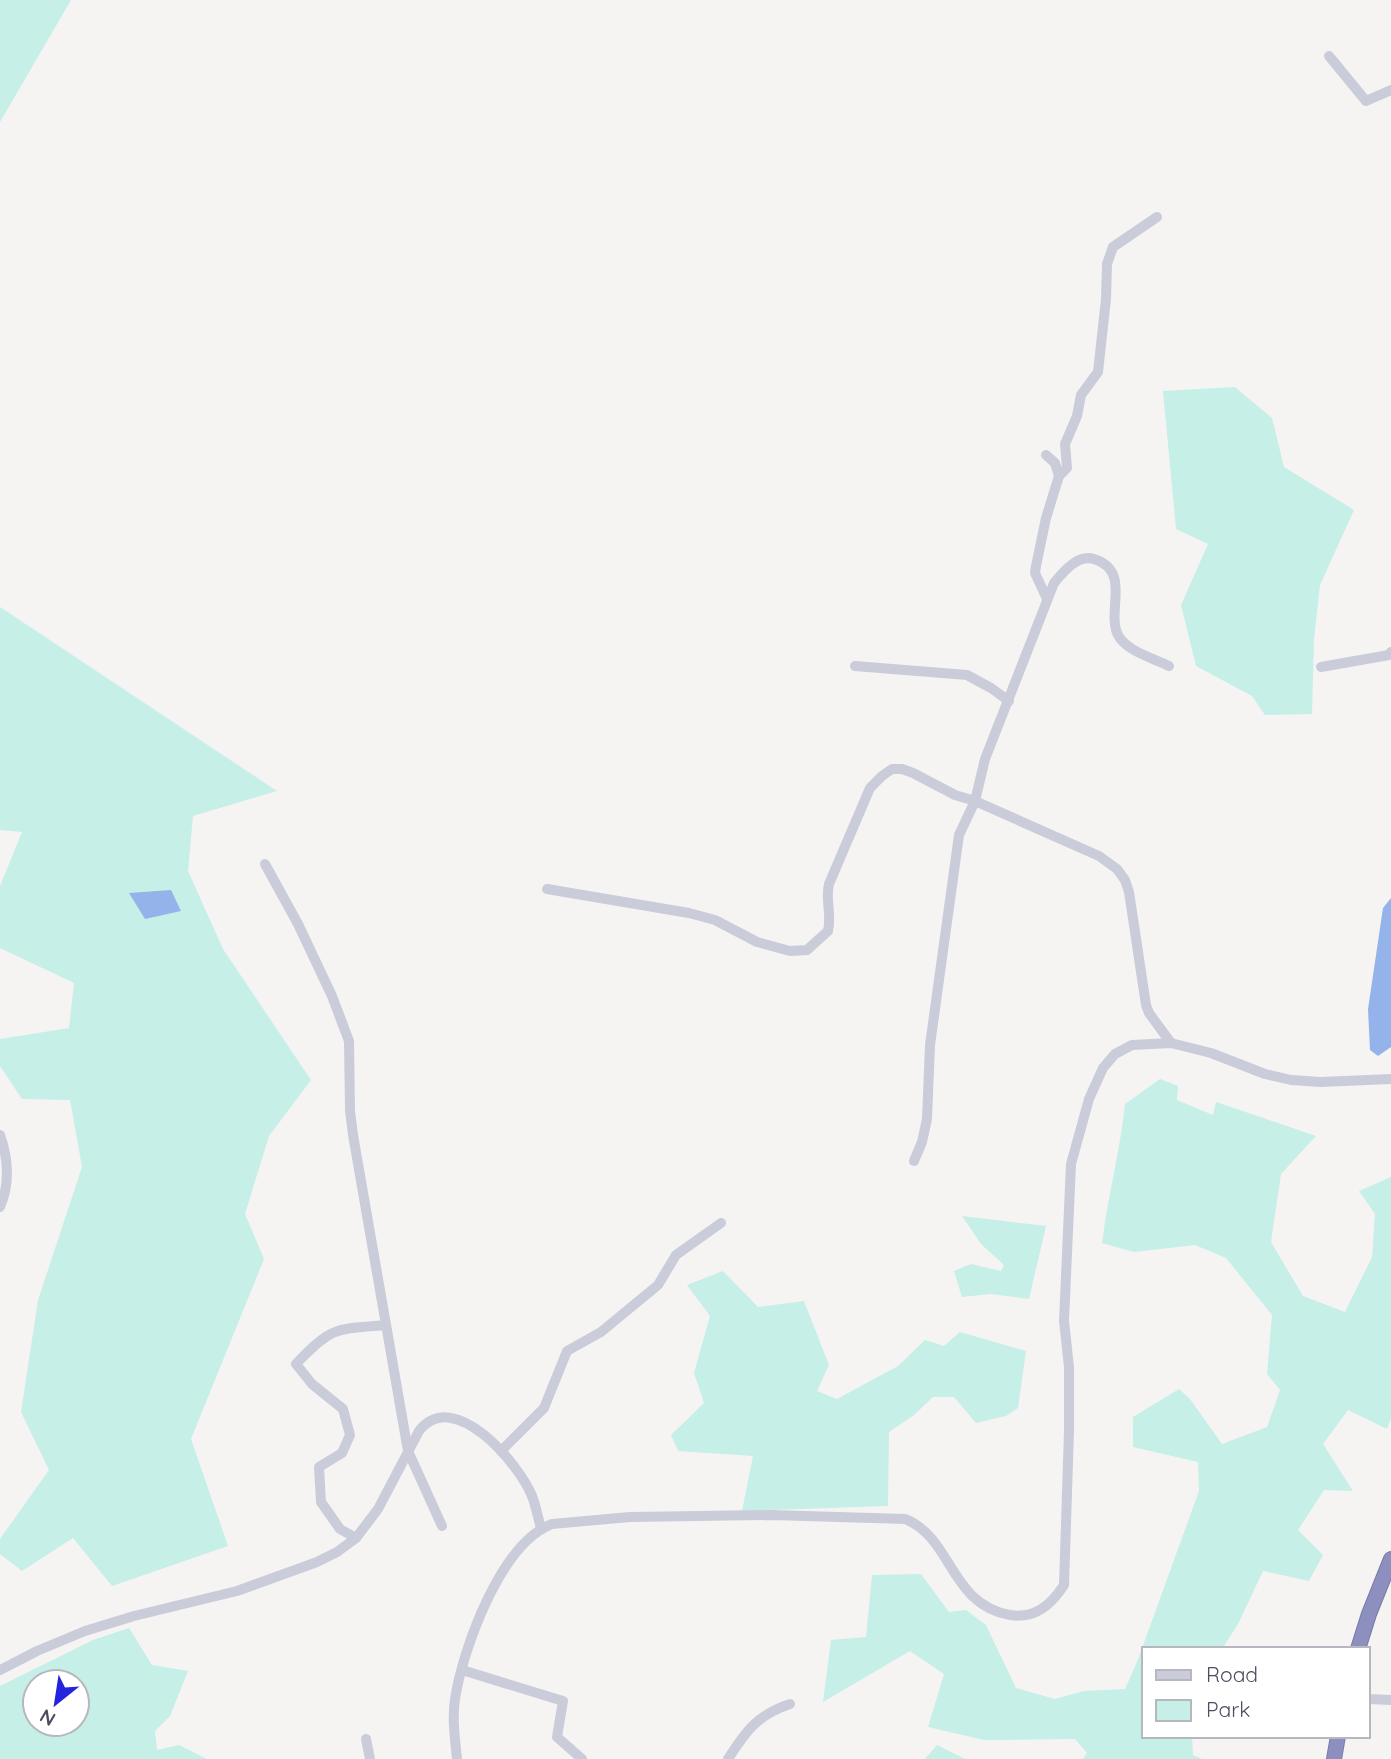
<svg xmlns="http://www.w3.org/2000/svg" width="1391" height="1759" font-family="Quicksand,sans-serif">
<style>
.green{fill:#c5efe7;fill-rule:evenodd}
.water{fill:#94b3ea}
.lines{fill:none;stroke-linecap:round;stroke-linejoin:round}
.highway-casing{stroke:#787baa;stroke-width:16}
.minor{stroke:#cbccd9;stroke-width:10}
.highway{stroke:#8d90be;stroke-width:14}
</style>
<rect width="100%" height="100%" fill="#f5f4f3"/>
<g class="green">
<path d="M0 0H71L0 122Z"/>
<path d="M1235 387 1272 418 1284 467 1354 510 1320 585 1314 639 1312 714 1265 715 1252 696 1196 666 1181 605 1208 544 1176 529 1163 391Z"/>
<path d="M0 607 277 791 193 816 188 871 223 949 311 1080 269 1136 245 1214 264 1259 191 1439 228 1546 112 1586 73 1538 22 1571 0 1554V1539L49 1470 21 1412 38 1300 82 1167 70 1100 22 1099 0 1066V1039L69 1028 74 983 0 948V886L22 832 0 830Z"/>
<path d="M1160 1079 1178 1086 1177 1100 1213 1115 1216 1102 1316 1136 1281 1174 1271 1242 1303 1296 1345 1312 1372 1257 1375 1214 1359 1191 1391 1177V1419L1387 1429 1348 1410 1323 1444 1353 1491 1324 1490 1298 1530 1323 1555 1309 1581 1263 1571 1238 1624 1222 1649H1144V1736H1192L1193 1755 1202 1759H1083L1087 1753 1075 1739 984 1740 928 1727 944 1674 910 1651 823 1702 831 1640 866 1637 872 1575 921 1574 949 1612 966 1610 986 1625 1016 1688 1055 1699 1084 1691 1125 1689 1137 1662 1199 1491 1198 1462 1133 1447V1417L1179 1389 1190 1399 1222 1444 1267 1427 1280 1390 1267 1374 1272 1315 1226 1258 1195 1245 1134 1252 1102 1243C1108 1196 1120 1151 1125 1104Z"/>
<path d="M962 1216 1046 1226 1029 1299 991 1294 962 1297 954 1271 971 1264 1001 1271 1004 1265 981 1244Z"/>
<path d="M723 1271 758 1307 804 1301 829 1365 817 1391 837 1399 898 1366 925 1340 944 1346 960 1332 1026 1351 1018 1408 1006 1416 976 1423 954 1397H933L914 1415 889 1432 888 1506 742 1511 753 1456 678 1451 671 1435 704 1403 694 1373 710 1316 687 1285Z"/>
<path d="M129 1628 152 1665 188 1671 170 1716 155 1731 157 1750 179 1745 207 1759H0V1686L93 1640ZM35 1682H77V1724H35Z"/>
<path d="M937 1745 965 1759H925Z"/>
</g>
<g class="water">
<path d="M171 890 181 911 145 919 129 893Z"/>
<path d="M1391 898V1047L1378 1056 1370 1050 1368 1009 1383 908Z"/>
</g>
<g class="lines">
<defs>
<g id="highway">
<path d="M1358 1649 1369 1614 1391 1559"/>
<path d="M1334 1759 1338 1736"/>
</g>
</defs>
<use href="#highway" class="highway-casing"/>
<g class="minor">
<path d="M1329 56 1366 101 1391 90"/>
<path d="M1046 455 1055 463 1059 476 1046 518 1036 566 1035 573 1047 599"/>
<path d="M1059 476 1067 468 1065 444 1077 416 1081 395 1098 372 1106 299 1107 264 1113 247 1157 217"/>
<path d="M855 666 967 675 991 688 1009 701"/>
<path d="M1321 667 1389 655 1391 652"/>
<path d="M265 864 298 924 332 996 349 1041 350 1111 353 1135 408 1451 442 1526"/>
<path d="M547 889 689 913 715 920 757 942 790 951 807 950 828 931C832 914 825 900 829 884L870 788 882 776 892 769H902L913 773 955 795 975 801 1099 856 1117 869 1125 880 1129 892 1146 1005 1149 1013 1171 1043"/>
<path d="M0 1135C8 1158 10 1184 0 1207"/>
<path d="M914 1161 922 1142 927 1119 930 1045 959 835 975 801 985 759 1054 583C1064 571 1078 554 1094 559 1132 571 1106 611 1118 635 1126 651 1153 658 1169 666"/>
<path d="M501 1451 544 1408 567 1351 601 1332 658 1285 676 1255 721 1223"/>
<path d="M356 1538 340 1529 321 1502 319 1467 342 1453 350 1435 343 1409 312 1384 296 1364C332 1326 336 1329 386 1325"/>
<path d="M0 1670 37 1651 85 1631 134 1616 237 1591 317 1562 337 1552 356 1538 378 1509 419 1431C454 1386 519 1464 532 1496 536 1506 538 1518 541 1528"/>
<path d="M462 1670 563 1701 557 1737 582 1759"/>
<path d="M1368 1699 1391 1700"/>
<path d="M366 1739 370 1759"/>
<path d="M457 1759C455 1739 452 1719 455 1699 463 1648 501 1543 552 1524L630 1517 772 1515 905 1519C953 1538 949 1604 1010 1615 1035 1619 1051 1605 1064 1585L1069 1431V1367L1064 1321 1071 1164 1089 1099 1103 1068 1115 1054 1132 1045 1171 1043 1211 1053 1265 1074 1291 1080 1321 1082 1391 1079"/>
<path d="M728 1759C746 1731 757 1715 790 1704"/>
</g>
<use href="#highway" class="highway"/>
</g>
<rect x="1142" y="1647" width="228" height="91" fill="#ffffff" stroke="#b7b8bf" stroke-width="2"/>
<rect x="1156" y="1670" width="35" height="10" fill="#cbccd9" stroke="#b7b8bf" stroke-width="2"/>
<text x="1206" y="1682" font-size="21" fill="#4b4d60">Road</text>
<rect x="1156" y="1700" width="35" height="21" fill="#c5efe7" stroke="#b7b8bf" stroke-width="2"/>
<text x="1206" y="1717" font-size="21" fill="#4b4d60">Park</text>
<g transform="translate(56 1703) rotate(210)"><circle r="33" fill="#ffffff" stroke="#b7b8bf" stroke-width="2"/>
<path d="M0-5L12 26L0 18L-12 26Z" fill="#2424de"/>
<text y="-10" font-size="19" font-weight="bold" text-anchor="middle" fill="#4b4d60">N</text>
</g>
</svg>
